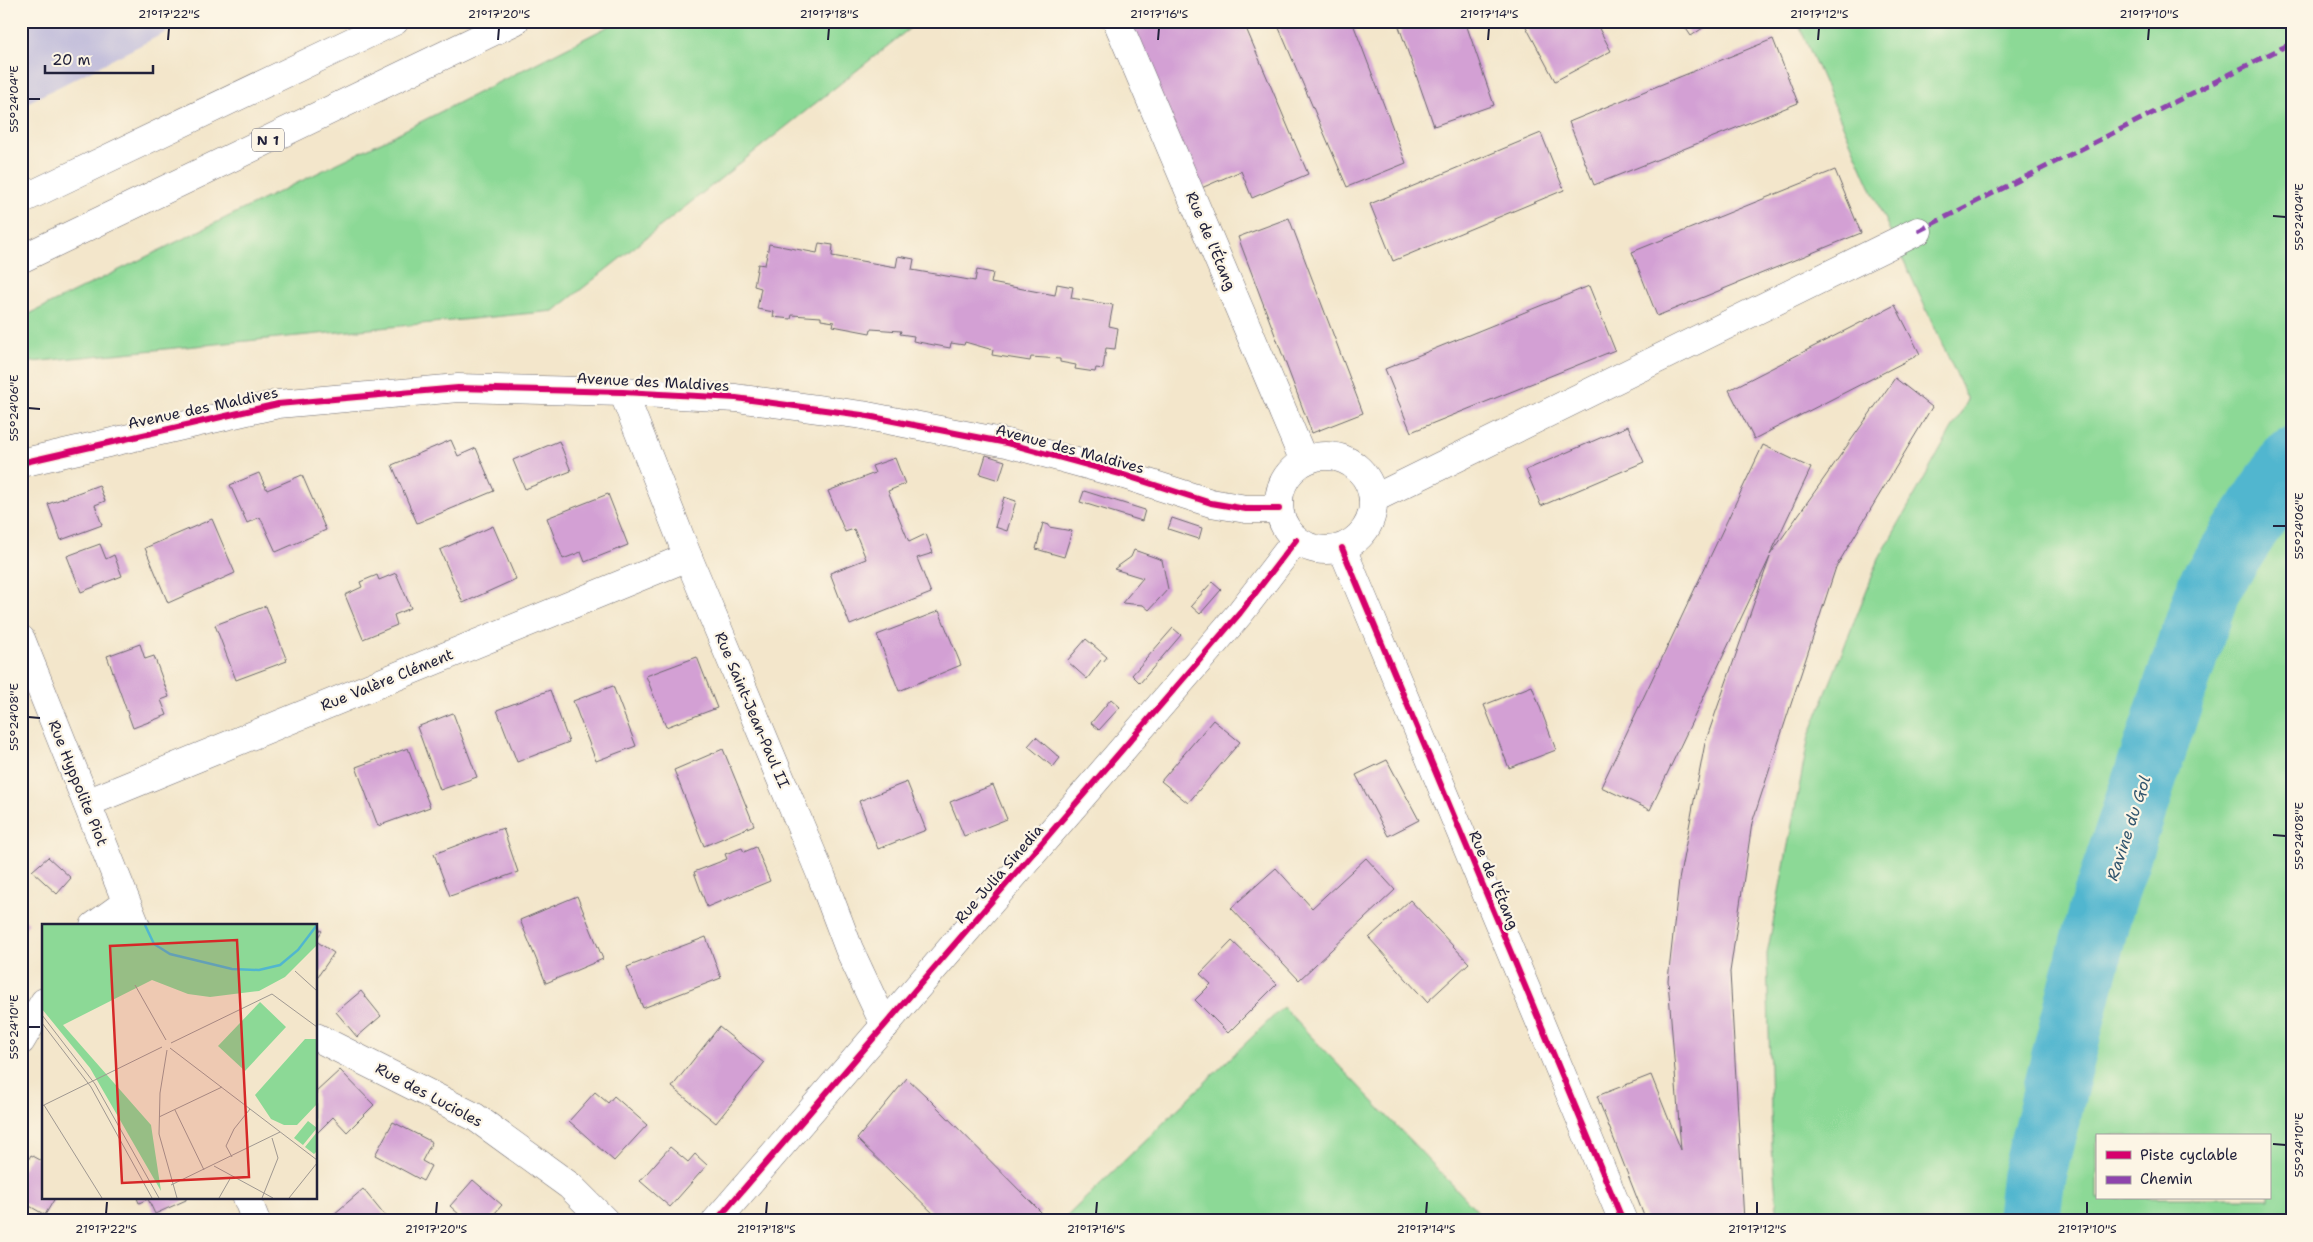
<svg xmlns="http://www.w3.org/2000/svg" width="2313" height="1242" font-family="'Shantell Sans',sans-serif">
<style>
.industrial{fill:#c4c0db}
.green{fill:#8cd996;stroke:#577e68;fill-rule:evenodd}
.lines{fill:none;stroke-linecap:round;stroke-linejoin:round}
.river{stroke:#51b6cf;stroke-width:64}
.building{fill:#d3a0d4}
.street-casing{stroke:#6b676d;stroke-width:29}
.highway-casing{stroke:#6b676d;stroke-width:29}
.street{stroke:#fff;stroke-width:28}
.highway{stroke:#fff;stroke-width:28}
.quiet{stroke:#8e44ad;stroke-width:5;stroke-dasharray:10 5;stroke-linecap:butt}
.cycleway-casing{stroke:#fcf5e5;stroke-width:9}
.cycleway{stroke:#d6006c;stroke-width:6}
.ticks{fill:none;stroke:#22223b;stroke-width:2}
.labels{text-anchor:middle;stroke-width:4.5;stroke-linejoin:round;paint-order:stroke}
.shield{fill:#fcf5e5;stroke:#63616e;stroke-width:1}
.shield-label{font-size:14px;font-weight:bold;fill:#22223b}
.street-label{font-size:15px;fill:#22223b;stroke:#fcf5e5}
.water-label{font-size:16px;font-style:italic;fill:#32566f;stroke:#fcf5e5}
.inset-river{fill:none;stroke:#51b6cf;stroke-width:2.5}
.inset-road{fill:none;stroke:#9f9891;stroke-width:1}
.view{fill:#d62828;fill-opacity:0.15;stroke:#d62828;stroke-width:2.5}
.inset-edge{fill:none;stroke:#22223b;stroke-width:2.5}
.neatline{fill:none;stroke:#22223b;stroke-width:2}
.ticks-label{font-size:12px;text-anchor:middle;fill:#22223b}
</style>
<rect width="100%" height="100%" fill="#fcf5e5"/>
<filter id="ink" filterUnits="userSpaceOnUse"><feTurbulence type="fractalNoise" baseFrequency=".02" numOctaves="2"/><feDisplacementMap in="SourceGraphic" scale="10" xChannelSelector="R" yChannelSelector="G"/><feConvolveMatrix kernelMatrix="1 2 1 2 8 2 1 2 1" color-interpolation-filters="sRGB"/></filter>
<filter id="wash" filterUnits="userSpaceOnUse"><feTurbulence type="fractalNoise" baseFrequency=".0096" numOctaves="4" result="noise"/><feDisplacementMap in="SourceGraphic" scale="20" xChannelSelector="R" yChannelSelector="G"/><feGaussianBlur stdDeviation="1.12" result="paint"/><feColorMatrix in="noise" values="0 0 0 0 0 0 0 0 0 0 0 0 0 0 0 0 0 1.4 0 .05"/><feComposite in="paint" operator="in"/></filter>
<g filter="url(#wash)">
<rect width="100%" height="100%" fill="#f3e6cb"/>
<path class="industrial" d="M21 21H188L21 106Z"/>
<g class="green">
<path d="M619 21H919L554 311 21 363V318L383 141Z"/>
<path d="M1797 21H2292V1221H1778L1772 1148 1767 954 1809 736 1879 559 1968 400 1879 207ZM2097 1136H2269V1198H2097Z"/>
<path d="M1283 1007 1487 1221H1062Z"/>
</g>
<g class="lines">
<path class="river" d="M2028 1221 2033 1178 2099 915 2209 587 2292 459"/>
</g>
<g id="blocks">
<g class="building">
<path d="M1129 21H1243L1308 174 1252 198 1241 171 1199 189Z"/>
<path d="M1276 21H1352L1406 163 1347 187Z"/>
<path d="M1397 21H1465L1494 105 1434 126Z"/>
<path d="M1523 21H1595L1611 51 1555 81Z"/>
<path d="M1681 21H1713L1691 36Z"/>
<path d="M1773 39 1798 103 1594 185 1569 122Z"/>
<path d="M21 51 28 64 21 67Z"/>
<path d="M1541 133 1564 190 1393 261 1370 204Z"/>
<path d="M1835 170 1861 233 1657 316 1632 252Z"/>
<path d="M1289 218 1363 413 1312 433 1238 237Z"/>
<path d="M819 243 833 245 832 256 896 267 898 256 914 259 912 270 975 281 977 270 993 273 991 283 1055 295 1057 284 1073 287 1071 298 1113 305 1109 326 1118 328 1115 349 1106 348 1103 369 1096 368 1095 372 1075 369 1076 365 1060 362V359L1031 357 1030 361 992 355 993 350 965 342 964 345 951 343 950 348 913 341 914 336 900 334 901 331 871 329 870 333 833 326 834 322 821 320V317L792 315 791 319 773 317 774 312 757 309 761 288 754 286 758 264 765 265 769 244 817 253Z"/>
<path d="M1589 286 1615 350 1411 432 1385 369Z"/>
<path d="M1895 305 1920 354 1754 439 1729 390Z"/>
<path d="M1895 378 1932 407 1836 567 1752 823 1730 972 1744 1221H1646L1597 1096 1651 1075 1681 1150 1668 980 1679 880 1705 743 1770 557 1650 810 1601 787 1763 445 1811 468 1770 555Z"/>
<path d="M1628 426 1644 462 1541 506 1526 470Z"/>
<path d="M451 440 458 456 476 448 494 491 417 523 392 465Z"/>
<path d="M559 441 571 471 525 489 513 460Z"/>
<path d="M986 455 1005 461 999 480 980 474Z"/>
<path d="M895 458 905 484 888 491 909 542 926 534 933 553 917 558 931 593 850 625 830 573 866 559 854 529 845 532 828 491 875 473 872 466Z"/>
<path d="M259 473 267 490 302 475 326 530 276 552 260 517 247 523 230 485Z"/>
<path d="M99 485 105 501 95 505 102 525 61 540 48 504Z"/>
<path d="M1084 491 1145 510 1142 521 1080 502Z"/>
<path d="M608 494 628 545 585 562 581 552 563 559 547 518Z"/>
<path d="M1004 497 1016 501 1007 531 995 527Z"/>
<path d="M1172 518 1202 528 1199 539 1168 529Z"/>
<path d="M212 519 235 573 168 603 145 548Z"/>
<path d="M1043 523 1049 525V527L1072 531 1064 557 1036 549Z"/>
<path d="M493 526 516 579 463 603 440 550Z"/>
<path d="M100 544 106 559 114 555 122 576 81 592 67 556Z"/>
<path d="M1134 550 1162 560 1168 589 1149 610 1143 605 1122 603 1143 578 1114 569 1131 557Z"/>
<path d="M396 573 411 608 394 615 397 625 363 639 345 595 362 587 360 582 377 575 379 580Z"/>
<path d="M1212 582 1221 590 1200 614 1191 606Z"/>
<path d="M266 606 287 661 236 680 215 625Z"/>
<path d="M939 611 961 665 899 691 877 635Z"/>
<path d="M1173 628 1181 635 1140 683 1132 675Z"/>
<path d="M1086 639 1107 657 1103 662 1101 660 1087 679 1067 661Z"/>
<path d="M140 644 145 659 154 656 169 697 161 700 167 715 133 728 107 656Z"/>
<path d="M697 657 717 708 666 727 646 676Z"/>
<path d="M613 686 636 746 596 761 573 701Z"/>
<path d="M1532 686 1556 750 1509 768 1484 705Z"/>
<path d="M550 690 569 742 517 762 497 710Z"/>
<path d="M1111 699 1120 707 1099 730 1091 723Z"/>
<path d="M453 713 477 777 440 790 417 727Z"/>
<path d="M1213 720 1240 742 1188 803 1161 781Z"/>
<path d="M1036 737 1060 758 1053 767 1028 746Z"/>
<path d="M408 748 430 807 378 826 356 767Z"/>
<path d="M723 749 754 825 704 846 674 770Z"/>
<path d="M1387 760 1419 820 1388 836 1356 775Z"/>
<path d="M907 782 926 830 878 849 859 801Z"/>
<path d="M993 785 1007 819 964 836 950 802Z"/>
<path d="M503 828 518 872 450 896 434 854Z"/>
<path d="M756 847 770 881 707 907 694 872 727 859 725 854 742 848 744 852Z"/>
<path d="M48 857 71 878 57 894 32 871Z"/>
<path d="M1366 858 1395 890 1299 980 1231 908 1276 868 1312 908Z"/>
<path d="M577 896 603 959 546 983 520 920Z"/>
<path d="M1410 900 1469 963 1427 1002 1369 938Z"/>
<path d="M21 917 29 923 21 932Z"/>
<path d="M316 928 322 931 316 940Z"/>
<path d="M706 937 721 978 643 1008 627 967Z"/>
<path d="M316 941 334 953 316 979Z"/>
<path d="M1232 941 1277 984 1228 1033 1195 1000 1211 984 1200 974Z"/>
<path d="M361 991 381 1016 357 1037 336 1012Z"/>
<path d="M719 1027 764 1063 716 1123 672 1087Z"/>
<path d="M340 1070 374 1105 347 1132 333 1117 316 1134V1092Z"/>
<path d="M907 1078 927 1097 1041 1212 1032 1221H941L857 1139Z"/>
<path d="M595 1092 608 1103 614 1096 647 1125 614 1161 569 1121Z"/>
<path d="M393 1122 432 1142 422 1161 431 1166 423 1181 375 1155Z"/>
<path d="M670 1147 688 1162 695 1154 707 1165 670 1207 640 1181Z"/>
<path d="M31 1155 44 1162V1198H55L45 1215 21 1201V1172Z"/>
<path d="M473 1180 502 1205 488 1221H459L462 1217 450 1206Z"/>
<path d="M363 1189 389 1221H326Z"/>
<path d="M137 1198H186V1200L155 1214 148 1199 139 1203Z"/>
<path d="M516 1214 523 1221H510Z"/>
</g>
</g>
</g>
<g filter="url(#ink)">
<use href="#blocks" fill-opacity="0" stroke="#6b676d" stroke-width="1"/>
<g class="lines">
<defs>
<g id="street">
<path d="M1117 21 1304 461"/>
<path d="M623 392 688 557 821 875 849 949 885 1026"/>
<circle cx="1326" cy="503" r="47"/>
<path d="M21 463 278 404 458 388 623 392 736 398 862 415 1007 443 1124 475 1211 503 1246 509H1279"/>
<path d="M1373 499 1918 231"/>
<path d="M1342 548 1623 1221"/>
<path d="M21 639 136 926"/>
<path d="M87 803 688 557"/>
<path d="M94 926 116 910 127 905"/>
<path d="M316 1037 475 1117 570 1186 605 1221"/>
<path d="M21 1041 44 1002"/>
<path d="M247 1198 256 1221"/>
<path d="M716 1221 1240 613 1296 540"/>
</g>
<g id="highway">
<path d="M21 200 395 21"/>
<path d="M21 259 515 21"/>
</g>
</defs>
<use href="#street" class="street-casing"/>
<use href="#highway" class="highway-casing"/>
<use href="#street" class="street"/>
<use href="#highway" class="highway"/>
<path class="quiet" d="M1918 231 2292 43"/>
<defs>
<g id="cycleway">
<path d="M21 463 278 404 458 388 623 392 736 398 862 415 1007 443 1124 475 1211 503 1246 509H1279"/>
<path d="M1342 548 1623 1221"/>
<path d="M716 1221 1240 613 1296 540"/>
</g>
</defs>
<use href="#cycleway" class="cycleway-casing"/>
<use href="#cycleway" class="cycleway"/>
</g>
</g>
<path class="ticks" d="M168 40 169 28M498 40 499 28M828 40 829 28M1158 40 1159 28M1488 40 1489 28M1818 40 1819 28M2148 40 2149 28M28 99H40M2273 216 2286 217M28 408 40 409M2273 526H2286M28 717 40 718M2273 835 2286 836M28 1027H40M2273 1144 2286 1145M106 1214 107 1202M436 1214 437 1202M766 1214 767 1202M1096 1214 1097 1202M1426 1214 1427 1202M1757 1214V1202M2087 1214V1202"/>
<g class="labels">
<rect class="shield" x="252" y="128.5" width="32" height="23" rx="4"/>
<g class="shield-label">
<text x="268" y="145">N 1</text>
</g>
<g class="street-label">
<text transform="translate(1211 241) rotate(67)" y="5">Rue de l'Étang</text>
<text transform="translate(653 382) rotate(3)" y="5">Avenue des Maldives</text>
<text transform="translate(203 408) rotate(-12)" y="5">Avenue des Maldives</text>
<text transform="translate(1070 449) rotate(15)" y="5">Avenue des Maldives</text>
<text transform="translate(387 680) rotate(-22)" y="5">Rue Valère Clément</text>
<text transform="translate(752 710) rotate(67)" y="5">Rue Saint-Jean-Paul II</text>
<text transform="translate(78 783) rotate(68)" y="5">Rue Hyppolite Piot</text>
<text transform="translate(999 874) rotate(-49)" y="5">Rue Julia Sinedia</text>
<text transform="translate(1494 880) rotate(67)" y="5">Rue de l'Étang</text>
<text transform="translate(429 1095) rotate(28)" y="5">Rue des Lucioles</text>
</g>
<g class="water-label">
<text transform="translate(2128 828) rotate(-72)" y="6">Ravine du Gol</text>
</g>
</g>
<g transform="translate(42 924)">
<rect width="275" height="275" fill="#f3e6cb"/>
<path d="M0 1H275V21L243 53 217 67 168 73 146 70 110 56 21 101 109 201 119 267 48 144 0 85ZM218 78 244 103 203 147 176 122ZM263 115H275V180L255 201H242L229 195 213 171ZM266 197 275 204 261 221 252 214ZM275 208V227L272 230 263 223Z" fill="#8cd996"/>
<path class="inset-river" d="M103 1 112 20 128 30 190 45 217 46 238 41 256 26 275 1"/>
<path class="inset-road" d="M253 47 275 67M93 61 124 116M0 91 53 160 117 274M0 99 49 163 110 274M129 119 230 70 275 103M128 124 275 236M125 126 118 169 117 210 135 274M2 181 60 274M0 182 120 123M133 186 162 246M117 193 180 163M190 233 184 222 192 205 208 185M172 242 231 274M129 261 238 208M177 274 189 253M220 274 236 234 230 214M247 274 275 239"/>
<path class="view" d="M195 16 207 253 80 259 68 22Z"/>
<rect width="275" height="275" class="inset-edge"/>
</g>
<rect width="2313" height="1242" fill="none" stroke="#fcf5e5" stroke-width="55"/>
<rect x="2096" y="1134" width="175" height="65" fill="#fcf5e5" stroke="#a5a1a1"/>
<rect x="2106" y="1151" width="25" height="8" fill="#d6006c" stroke="#a5a1a1"/>
<text x="2140" y="1160" font-size="15" fill="#22223b">Piste cyclable</text>
<rect x="2106" y="1176" width="25" height="8" fill="#8e44ad" stroke="#a5a1a1"/>
<text x="2140" y="1184" font-size="15" fill="#22223b">Chemin</text>
<path d="M45 65v8h108v-8" fill="none" stroke="#22223b" stroke-width="2.5"/>
<text x="52" y="65" font-size="15" fill="#22223b" stroke="#fcf5e5" stroke-width="4" paint-order="stroke">20 m</text>
<rect x="28" y="28" width="2258" height="1186" class="neatline"/>
<g class="ticks-label">
<text x="169" y="18">21°17'22"S</text>
<text x="499" y="18">21°17'20"S</text>
<text x="829" y="18">21°17'18"S</text>
<text x="1159" y="18">21°17'16"S</text>
<text x="1489" y="18">21°17'14"S</text>
<text x="1819" y="18">21°17'12"S</text>
<text x="2149" y="18">21°17'10"S</text>
<text transform="translate(14 99) rotate(-90)" y="4">55°24'04"E</text>
<text transform="translate(2299 217) rotate(-90)" y="4">55°24'04"E</text>
<text transform="translate(14 408) rotate(-90)" y="4">55°24'06"E</text>
<text transform="translate(2299 526) rotate(-90)" y="4">55°24'06"E</text>
<text transform="translate(14 717) rotate(-90)" y="4">55°24'08"E</text>
<text transform="translate(2299 836) rotate(-90)" y="4">55°24'08"E</text>
<text transform="translate(14 1027) rotate(-90)" y="4">55°24'10"E</text>
<text transform="translate(2299 1145) rotate(-90)" y="4">55°24'10"E</text>
<text x="106" y="1233">21°17'22"S</text>
<text x="436" y="1233">21°17'20"S</text>
<text x="766" y="1233">21°17'18"S</text>
<text x="1096" y="1233">21°17'16"S</text>
<text x="1426" y="1233">21°17'14"S</text>
<text x="1757" y="1233">21°17'12"S</text>
<text x="2087" y="1233">21°17'10"S</text>
</g>
</svg>
